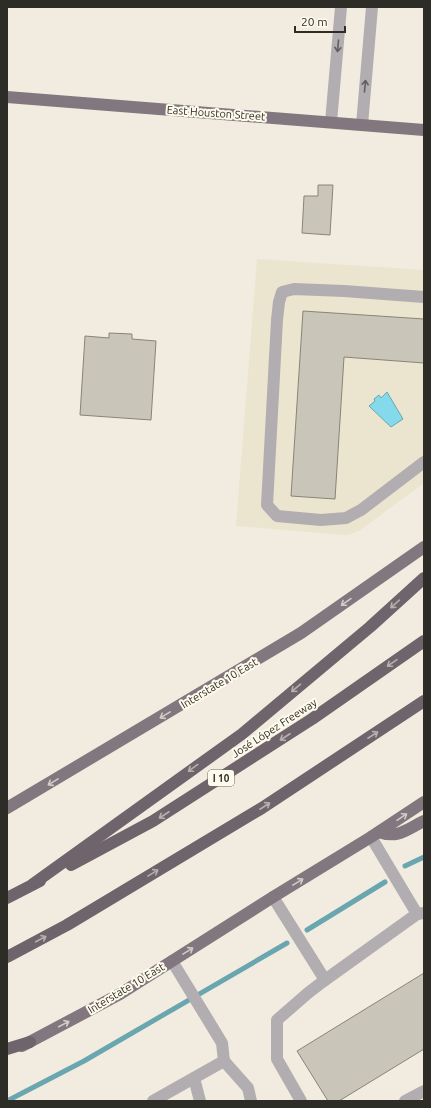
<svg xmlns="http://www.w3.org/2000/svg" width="431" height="1108" font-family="Ubuntu,sans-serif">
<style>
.built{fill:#ebe4cf}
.water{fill:#84daea;stroke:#6aa6b0}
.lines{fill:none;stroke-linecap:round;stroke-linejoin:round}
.stream{stroke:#6aa6b0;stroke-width:5}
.building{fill:#c9c5b8;stroke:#888478}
.minor{stroke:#b2adb0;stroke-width:12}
.major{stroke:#82777e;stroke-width:12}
.highway{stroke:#70646c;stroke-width:12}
.oneway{stroke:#62605e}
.oneway2{stroke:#d3ccc6}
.oneway3{stroke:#b7afac}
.labels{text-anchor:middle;stroke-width:4;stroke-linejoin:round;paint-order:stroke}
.shield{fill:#fefaec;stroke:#6c6a62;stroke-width:1}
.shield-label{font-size:10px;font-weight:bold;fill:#2d2c27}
.street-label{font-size:11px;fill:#2d2c27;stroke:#fefaec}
</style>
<rect width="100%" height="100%" fill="#f1ecdf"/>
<path class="built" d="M257 259 424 270V483L359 531 347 535 236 526Z"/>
<path class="water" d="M387 392 403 419 391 427 369 406 375 401 374 399 379 395 381 398Z"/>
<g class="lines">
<g class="stream">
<path d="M405 866 424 857"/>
<path d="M307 930 385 882"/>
<path d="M7 1101 84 1061 287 943"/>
</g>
</g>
<g class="building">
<path d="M318 185H333L330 235 302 233 304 196H318Z"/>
<path d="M303 311 424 319V363L344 357 335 499 291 496Z"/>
<path d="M109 333 132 334V339L156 341 151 420 80 415 85 336 109 338Z"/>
<path d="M424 973V1049L339 1101H328L297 1051Z"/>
</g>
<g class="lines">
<g class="minor">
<path d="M331 122 341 7"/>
<path d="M362 125 372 7"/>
<path d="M424 297 344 291 294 289 282 292 279 302 277 320 267 505 277 516 321 520 346 518 361 510 424 462"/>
<path d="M371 837 417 914 424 913"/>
<path d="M273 897 325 980 308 993 277 1020V1059L301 1101"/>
<path d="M172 961 222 1043 224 1061"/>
<path d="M325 980 417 914"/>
<path d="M194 1078 200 1101"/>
<path d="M153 1101 224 1061 248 1088 251 1101"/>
<path d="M405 1101 424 1091"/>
</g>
<g class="major">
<path d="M7 97 424 130"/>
<path d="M7 808 301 633 424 547"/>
<path d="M379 832C398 839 407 829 424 821"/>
<path d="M22 1046 120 994 273 897 371 837 424 802"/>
</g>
<g class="highway">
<path d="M71 865 153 821 312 719 424 641"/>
<path d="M33 884 242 734 370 627 424 578"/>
<path d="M7 898 40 881"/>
<path d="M7 957 67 925 262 808 424 701"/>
<path d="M7 1049 30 1042"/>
</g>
</g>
<defs><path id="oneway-shaft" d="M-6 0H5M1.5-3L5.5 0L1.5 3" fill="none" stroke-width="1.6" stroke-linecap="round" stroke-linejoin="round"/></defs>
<g class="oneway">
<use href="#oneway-shaft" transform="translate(338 46) rotate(95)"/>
<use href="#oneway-shaft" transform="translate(365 86) rotate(-85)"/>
</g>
<g class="oneway2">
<use href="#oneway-shaft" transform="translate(346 602) rotate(145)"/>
<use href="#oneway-shaft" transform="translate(165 715) rotate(149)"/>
<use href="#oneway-shaft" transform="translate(53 782) rotate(149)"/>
<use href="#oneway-shaft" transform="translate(402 817) rotate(-34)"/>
<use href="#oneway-shaft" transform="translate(298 882) rotate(-31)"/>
<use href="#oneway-shaft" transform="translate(188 951) rotate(-32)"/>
<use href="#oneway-shaft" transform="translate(64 1024) rotate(-28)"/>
</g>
<g class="oneway3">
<use href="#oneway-shaft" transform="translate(395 604) rotate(138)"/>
<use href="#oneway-shaft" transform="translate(392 663) rotate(145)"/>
<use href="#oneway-shaft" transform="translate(296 688) rotate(140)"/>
<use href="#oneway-shaft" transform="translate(373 735) rotate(-33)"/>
<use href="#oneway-shaft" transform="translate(285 737) rotate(147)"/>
<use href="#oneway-shaft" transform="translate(193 768) rotate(144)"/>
<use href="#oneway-shaft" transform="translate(265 806) rotate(-33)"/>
<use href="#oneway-shaft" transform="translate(164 815) rotate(147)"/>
<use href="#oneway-shaft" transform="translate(153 873) rotate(-31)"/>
<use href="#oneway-shaft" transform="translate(41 939) rotate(-28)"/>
</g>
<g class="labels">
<rect class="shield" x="208" y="770" width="26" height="16" rx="3"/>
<g class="shield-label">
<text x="221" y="782">I 10</text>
</g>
<g class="street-label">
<text transform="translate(216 113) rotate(4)" y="4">East Houston Street</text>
<text transform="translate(219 683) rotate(-31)" y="4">Interstate 10 East</text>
<text transform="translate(274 728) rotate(-33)" y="4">José López Freeway</text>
<text transform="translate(126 988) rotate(-31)" y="4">Interstate 10 East</text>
</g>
</g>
<rect width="431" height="1108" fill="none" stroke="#2d2c27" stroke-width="16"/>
<path d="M295 26v6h50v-6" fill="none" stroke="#2d2c27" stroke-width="2"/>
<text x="301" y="26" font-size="12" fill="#2d2c27" stroke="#fefaec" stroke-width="3" paint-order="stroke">20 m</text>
</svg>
